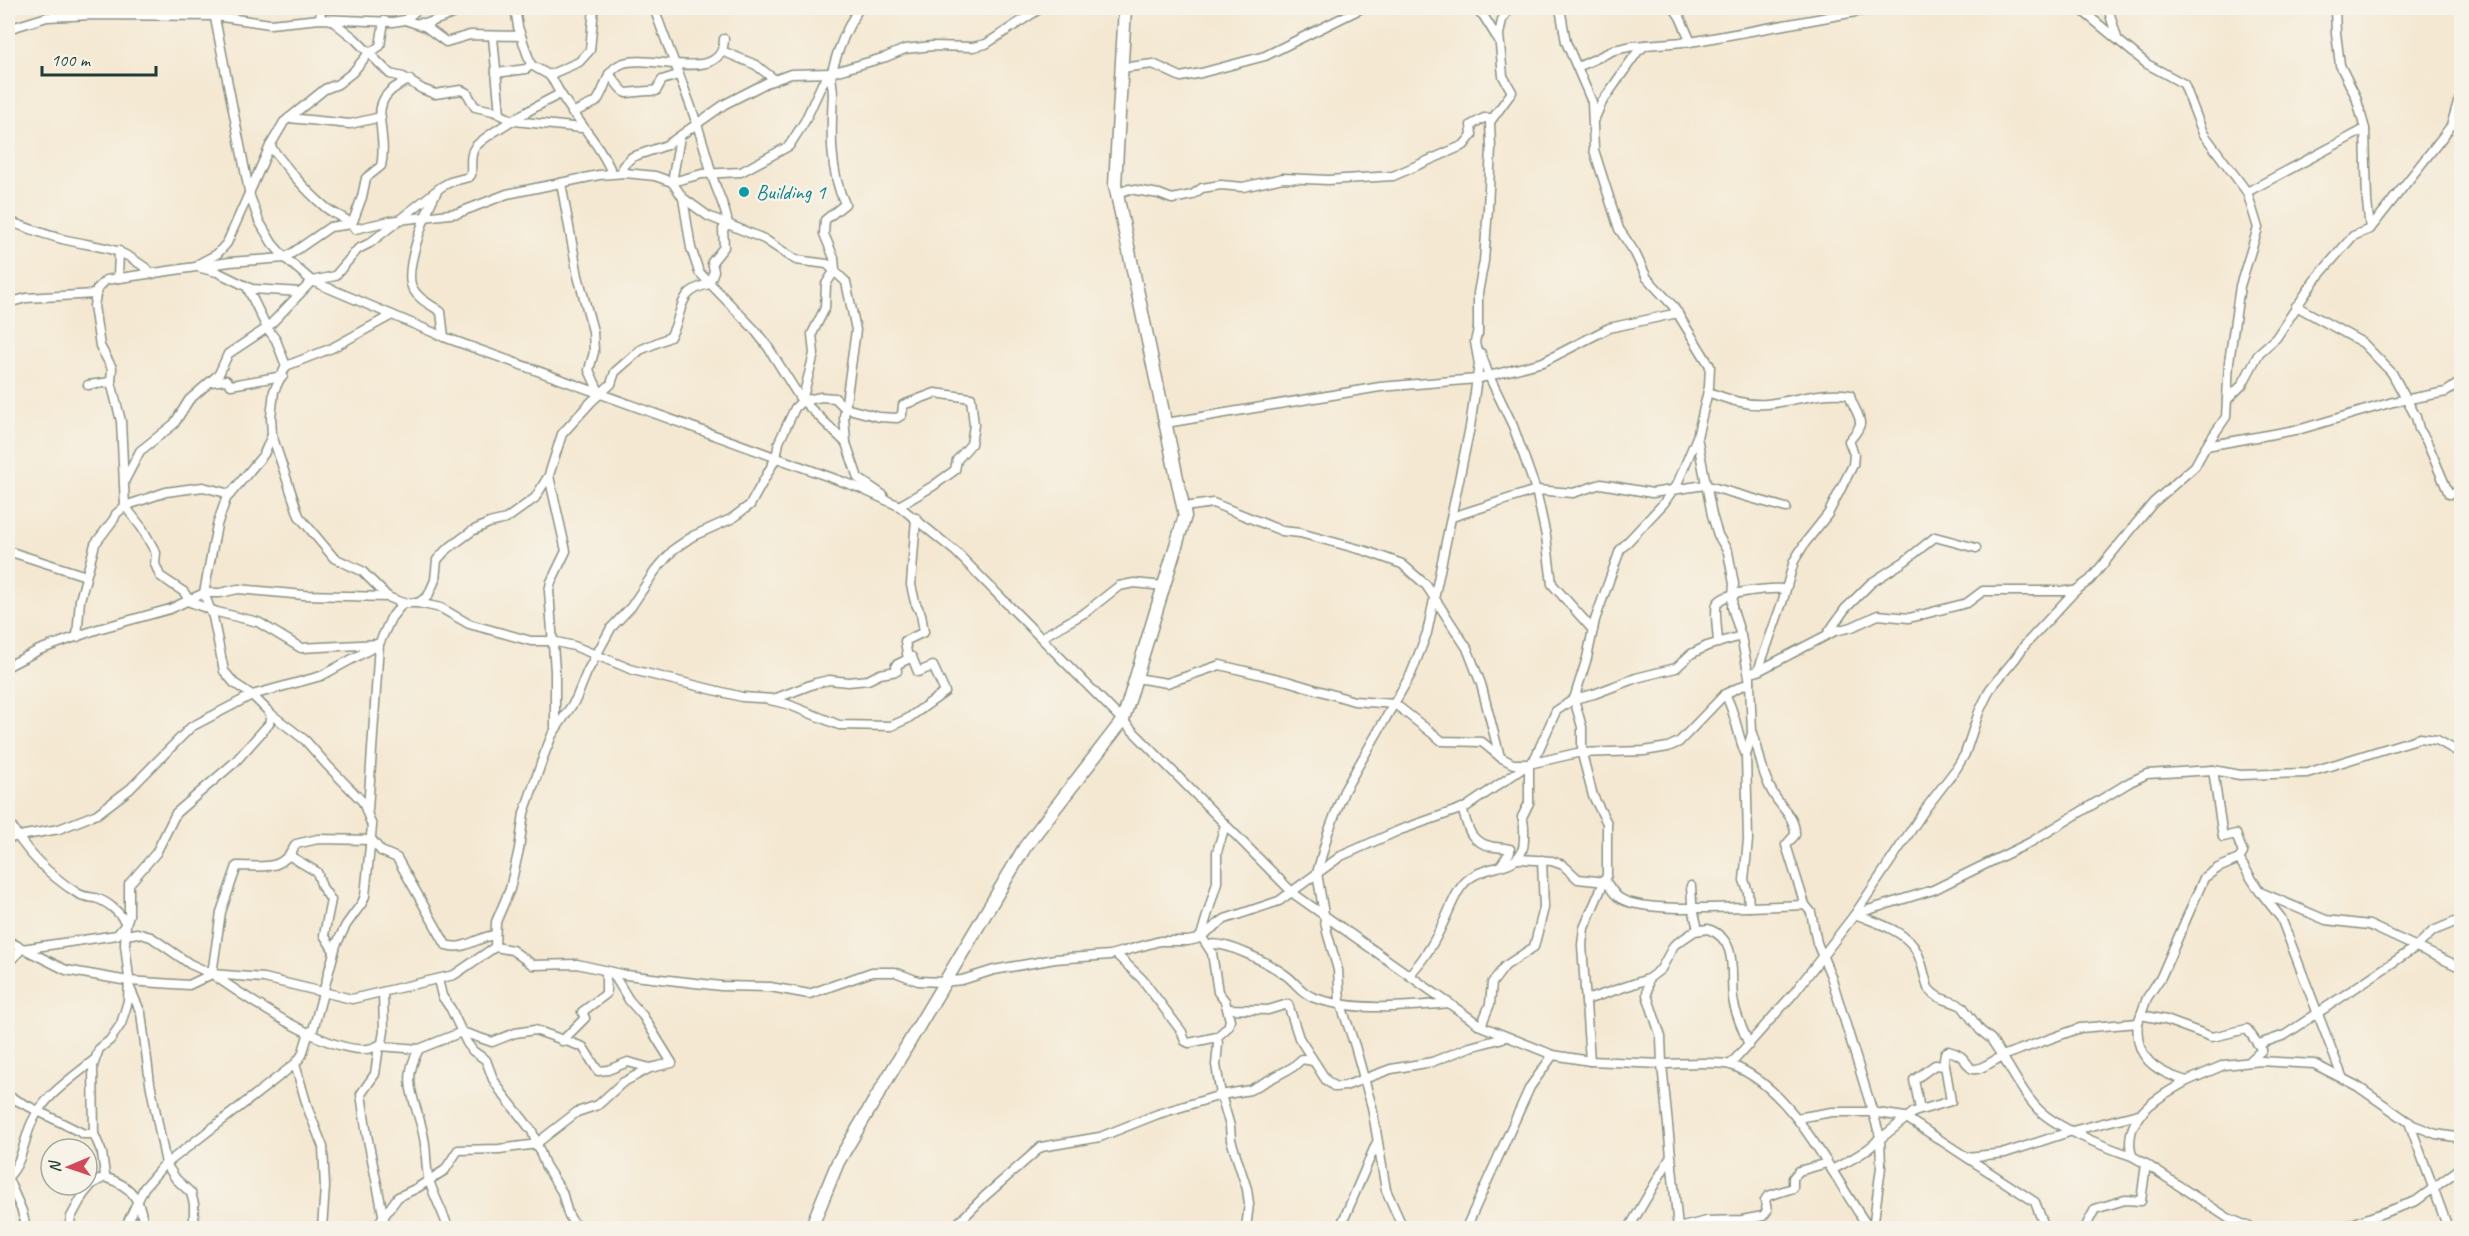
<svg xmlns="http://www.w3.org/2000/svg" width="2469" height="1236" font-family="Caveat,sans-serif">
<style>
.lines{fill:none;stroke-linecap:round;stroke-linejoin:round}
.minor-casing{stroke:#8a9283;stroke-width:11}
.secondary-casing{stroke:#8a9283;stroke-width:15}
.minor{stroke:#fff;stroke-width:8}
.secondary{stroke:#fff;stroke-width:12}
.culture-dot{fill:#0f9aa8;stroke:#f7f3e8;stroke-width:2}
.labels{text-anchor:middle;stroke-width:5;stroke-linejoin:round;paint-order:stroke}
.culture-label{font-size:21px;fill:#0d838f;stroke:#f7f3e8;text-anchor:start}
</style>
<rect width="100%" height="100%" fill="#f7f3e8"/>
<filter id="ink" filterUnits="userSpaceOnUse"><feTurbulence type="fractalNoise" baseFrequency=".0167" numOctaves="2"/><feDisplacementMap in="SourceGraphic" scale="12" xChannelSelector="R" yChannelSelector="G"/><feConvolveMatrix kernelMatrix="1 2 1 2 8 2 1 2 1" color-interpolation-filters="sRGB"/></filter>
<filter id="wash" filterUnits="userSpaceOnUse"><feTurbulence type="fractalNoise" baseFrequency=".008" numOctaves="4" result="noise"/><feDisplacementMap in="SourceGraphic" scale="24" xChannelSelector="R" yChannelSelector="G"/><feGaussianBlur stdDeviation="1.35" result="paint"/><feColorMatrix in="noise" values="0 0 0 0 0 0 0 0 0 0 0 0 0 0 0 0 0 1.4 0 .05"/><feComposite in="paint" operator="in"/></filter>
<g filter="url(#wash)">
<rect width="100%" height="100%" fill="#f4e8d2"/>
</g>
<g filter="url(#ink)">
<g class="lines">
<defs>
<g id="minor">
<path d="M213 8 250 196 259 221 272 243 285 258 312 281 444 337 860 488 899 506 956 552 1294 894 1481 1026 1553 1055 1590 1061 1662 1064 1678 1228"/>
<path d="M515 8 518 27 531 65 549 75 554 82C570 114 598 140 612 173"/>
<path d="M1473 8 1483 15 1498 39"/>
<path d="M1560 8 1566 42 1592 102 1594 150 1619 229 1635 253 1647 278 1673 306 1710 366 1709 387 1697 437 1712 515 1718 535 1728 552 1734 584 1732 607 1741 636 1750 682 1752 733 1746 755 1748 840 1744 880 1748 892 1749 907 1805 905 1811 912 1817 943 1831 976 1880 1136C1876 1148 1844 1163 1832 1170"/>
<path d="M1674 8 1680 17 1691 42"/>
<path d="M2079 8 2147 64 2184 84 2203 133 2247 192 2258 228 2240 286 2229 362 2226 417 2206 446 2195 466 2153 503 2090 580 2075 591 2024 646 2015 659 1990 689 1979 712 1965 754 1956 769 1926 808 1855 914C1874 922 1901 929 1914 947 1922 958 1924 975 1928 988 1938 1001 1949 999 1962 1006L1980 1030 1991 1039 2002 1056 2080 1028 2138 1023C2134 1058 2156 1072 2187 1081L2224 1065 2261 1061 2314 1064 2357 1086 2413 1125 2436 1134 2462 1138"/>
<path d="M2108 8 2117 38"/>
<path d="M320 19 321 8"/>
<path d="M331 20 354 38 390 74 403 77 422 89 435 94 461 90 467 93 475 107 493 111 514 121 582 128"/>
<path d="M405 20 426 27 446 42 470 35 521 36"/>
<path d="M419 23H428L460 11 463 8"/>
<path d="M8 29 47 17 93 15 215 16 270 24 320 19 393 22 405 20 419 8"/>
<path d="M493 37 500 114"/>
<path d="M722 51 756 65 775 80"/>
<path d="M1578 67 1614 50 1633 46 1696 41 1872 9 1897 8"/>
<path d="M1121 68 1153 64 1181 77 1201 73 1265 56 1362 8"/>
<path d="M496 73 526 69 531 65"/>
<path d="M609 74C614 79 620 90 626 93 628 93 651 90 656 91L662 80 678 75"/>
<path d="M549 75 579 62 590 50 594 8"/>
<path d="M572 113 596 102C606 90 605 71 621 64 649 52 723 86 724 39"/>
<path d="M289 118 350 124 381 117"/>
<path d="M1595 118 1602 102 1638 51 1646 45"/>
<path d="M2365 129 2367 202 2370 229"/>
<path d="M680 137 672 182 702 174 741 172 789 146 805 121 822 84 831 73 886 57 905 49 932 46 973 47 986 44 1041 8"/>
<path d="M270 146C287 168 303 188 325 207 334 215 349 218 355 229L390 221 458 213 507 194 599 175 625 173 655 176 672 182 683 198 691 248 699 272 754 329 768 347 800 398 846 443 858 478 883 495"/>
<path d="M622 173 623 166 632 157 667 145 725 104 766 83 791 74 831 73"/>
<path d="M561 183 578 276 593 331 594 352 589 370 600 394"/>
<path d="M437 191C427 209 402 272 413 289 420 301 432 305 441 312L444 337"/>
<path d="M2247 192 2365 129 2356 97 2340 65 2336 33 2335 8"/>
<path d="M1116 194 1129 189 1159 194 1172 199 1192 195 1202 188 1221 185 1243 187 1283 178 1328 180 1393 176 1464 145 1472 135 1471 125 1484 118H1491"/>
<path d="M683 198 708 216 764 239 796 260 827 264 846 282 856 330 844 417 846 442"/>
<path d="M8 221C25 227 43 234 62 239 104 249 118 244 153 274"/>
<path d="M352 224 330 227 285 258 230 262 106 280 97 289 94 306 100 346 112 368 111 382 121 421 125 506 142 528 156 553 155 564 160 576 184 592 190 602 217 612 258 622 301 648 379 644"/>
<path d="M352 224 362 197 366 178 381 166C390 129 360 99 410 80"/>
<path d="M200 263 217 254 227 243 270 146 284 122 325 89 338 84 353 72 368 54 380 46 384 21"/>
<path d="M201 268 217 272 252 289 301 292"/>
<path d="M118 278 119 251"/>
<path d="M8 303 26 298 95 294"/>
<path d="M2296 306 2363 343 2392 373 2416 417 2419 429 2426 440 2449 494 2462 492"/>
<path d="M1478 334V293L1484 261 1488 208 1491 148 1490 122 1512 92 1503 76 1499 35 1502 20 1509 8"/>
<path d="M1481 353 1489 376 1513 426 1536 490 1546 536 1552 584 1593 630"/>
<path d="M286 366 332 348 392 315"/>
<path d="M211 382 226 380 231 385 283 376"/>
<path d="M88 385 111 382"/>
<path d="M1708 392C1727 399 1746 406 1767 404 1795 401 1823 390 1850 395 1851 405 1861 415 1860 424 1859 430 1853 436 1849 441L1854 454 1853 465 1828 514 1805 543 1794 561 1783 600 1758 671"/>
<path d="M2227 400 2242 385 2259 353 2276 338 2314 281 2353 236 2370 229 2441 139 2451 126 2458 102 2462 97"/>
<path d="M802 401 814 354 812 334 825 308 826 284 835 270 834 258 824 234 825 220 845 204C829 170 831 131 833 94 833 87 830 78 832 71 838 49 847 27 859 8"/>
<path d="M1166 423 1380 387 1477 379 1543 362 1609 328 1678 313"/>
<path d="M272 435 299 516 334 558 362 571 388 597 403 603H418L441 608 469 624 491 630 531 641H552L574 646 633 670 742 697 774 699 816 683 829 680 848 682 868 680 880 674 897 671 896 665 908 659 905 641 924 632 921 614 915 602 911 585 916 518"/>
<path d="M2206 446 2301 429 2393 402 2446 392 2462 381"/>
<path d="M549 476 566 551 551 582 549 591 555 671V727"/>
<path d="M125 480 140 451 174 424 189 400 219 374 228 354 267 328 247 287"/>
<path d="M1184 507 1213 503 1282 531 1300 533 1366 551 1402 564 1426 585 1467 648 1481 684 1500 757 1513 764H1529"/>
<path d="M1452 517 1536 490 1573 493 1601 484 1652 493 1705 485 1786 508"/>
<path d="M8 551 86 576"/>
<path d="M418 603 428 596 435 580 437 560 446 550 472 531 489 523 506 519 535 498 549 475 562 434 591 402 611 384 615 372 640 350 670 337C685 313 674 292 709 284L714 271 712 262 724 247 723 229 728 224C725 204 716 191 711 172 697 115 673 62 654 8"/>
<path d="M1828 633 1845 609 1871 583 1905 561 1935 537 1976 548"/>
<path d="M77 637 80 600 95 544 114 519 116 514 125 506 166 492 203 487 230 494"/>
<path d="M1042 637 1086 612 1119 586 1134 583 1164 586"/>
<path d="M1718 643C1718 635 1714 610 1717 604 1723 591 1772 588 1785 589"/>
<path d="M8 666 39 650 98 629 170 609 204 593H220L238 589 304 595 388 597"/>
<path d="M1136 678 1167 683 1220 665 1287 681 1354 701 1395 704 1442 741 1482 742 1499 756"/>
<path d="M1725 694C1736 713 1737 735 1746 755"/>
<path d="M770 700 787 704 839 725 891 726 907 719 945 692 933 666 918 672 912 657 908 659"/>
<path d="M1753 733C1760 754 1762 776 1774 795 1782 809 1796 818 1795 835L1786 845 1805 905"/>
<path d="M1462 808C1468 826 1468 841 1490 846 1496 848 1503 847 1510 849V852L1501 865"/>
<path d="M368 810 379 644 391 618 403 603"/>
<path d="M8 820C24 850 49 875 77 893 83 897 88 897 95 898 107 901 121 913 126 924L117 935 22 949 8 963"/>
<path d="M1225 825 1217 852V882L1201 936 1212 953 1218 992 1225 1001 1230 1020 1228 1027 1217 1037 1218 1044 1216 1065 1221 1095 1230 1126 1231 1140 1247 1189 1249 1204 1246 1228"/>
<path d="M8 838 59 829 97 814 130 789 191 727 252 695 321 676 376 646"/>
<path d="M290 856 317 872 322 887 331 900 324 935 334 951"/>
<path d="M1519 859 1552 861 1563 865 1578 879 1606 882C1610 887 1613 893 1618 897 1638 913 1721 907 1749 907"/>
<path d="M2239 859 2260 892 2326 920 2369 925 2462 968"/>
<path d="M1691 886 1692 903 1698 930"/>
<path d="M2262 894 2281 918 2343 1079"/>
<path d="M126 935 137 933 151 937 190 964 212 974 264 978 352 999 454 975 495 947 512 950 533 965 577 964 626 975 721 986 770 987 809 994 872 972H895L918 981 943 982 962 980 994 970 1055 959 1110 955 1160 941H1188L1197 939 1225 919 1279 901 1341 856 1400 830 1466 807 1529 764 1577 753 1644 751 1668 747 1679 742 1725 694 1750 682V673L1758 671 1835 631 1852 627 1878 615 1909 618 1967 603 1983 591H2075"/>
<path d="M8 941 66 970 128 981 189 985 212 974"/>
<path d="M1209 945C1225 940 1270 964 1284 974 1295 981 1299 991 1312 997 1352 1012 1408 1007 1449 1003"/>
<path d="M495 947 496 922 510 889 519 849 524 813 544 755 552 735 576 699 587 672 611 628 631 607 655 571 674 549 693 536 731 519 750 505 776 458 779 442 795 408 802 401 821 397 835 398 845 408 879 417 897 418 902 415 903 405 935 393 971 398 974 425 971 444 957 460 955 470 933 486 899 506 896 504"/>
<path d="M1116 954 1142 979 1182 1032 1185 1041 1189 1043 1217 1037"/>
<path d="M212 974 221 912 237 866C265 866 282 872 296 844L318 839 372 840 381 851 397 858 446 945C466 951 476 937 495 935"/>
<path d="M1409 975C1425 959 1435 941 1444 921 1451 907 1457 887 1470 878 1491 862 1524 872 1524 839 1524 832 1525 824 1522 817L1529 803V764L1535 758 1556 711 1574 699 1587 658 1595 620 1620 550 1664 503 1678 482 1696 439"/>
<path d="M215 976C244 996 350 1071 382 1043L384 1031 383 992"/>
<path d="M438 979 442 996 451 1009 467 1043 473 1051 486 1060 493 1079 502 1093 532 1131 545 1165 562 1192 568 1214 574 1224 581 1228"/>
<path d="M1648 979 1647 995 1661 1037 1662 1064C1678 1064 1717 1061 1731 1065 1793 1087 1833 1178 1869 1228"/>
<path d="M130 988 141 1013 150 1083 166 1164 176 1179 191 1193 194 1204V1228"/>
<path d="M1586 1000 1648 979 1661 969 1674 945 1695 931 1708 929C1742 941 1728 979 1734 1004 1737 1018 1744 1032 1749 1045"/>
<path d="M1228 1009 1268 1010 1288 1004 1299 1038 1326 1080 1335 1087 1345 1086 1391 1069 1432 1062 1470 1047 1507 1037"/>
<path d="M2141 1015 2166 1020 2212 1037 2247 1029 2262 1050 2251 1060"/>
<path d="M2138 1023 2147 998 2161 977 2204 878 2218 868 2239 859 2243 853 2236 834 2223 837 2213 770"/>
<path d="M1481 1026 1490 1004 1492 983 1505 966 1534 947 1544 908 1542 860"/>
<path d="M562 1041 585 1018 582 1012 606 994V971L608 972"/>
<path d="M2259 1044 2285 1035 2416 947 2433 931 2462 919"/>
<path d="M419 1049C399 1084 418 1103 424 1138 427 1152 425 1167 429 1180 434 1197 443 1211 448 1228"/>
<path d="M1590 1061 1582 945 1584 928 1607 875V823L1593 796 1582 754V727L1574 699 1594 694 1636 678 1676 668 1691 654 1707 646 1741 636"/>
<path d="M295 1064 308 1109 323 1147 325 1187 322 1228"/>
<path d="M1730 1065 1794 993 1855 914 1933 890 2031 842 2130 782 2147 774 2213 770 2240 775 2307 773 2420 738 2437 740 2462 754"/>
<path d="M8 1096 84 1134H94"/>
<path d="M1920 1109 1914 1080 1935 1065 1945 1066"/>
<path d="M1797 1118 1832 1112H1871L1905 1117 2035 1202 2045 1228"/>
<path d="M2409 1122 2448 1228"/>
<path d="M537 1143 577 1112 598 1105 622 1083 650 1068 672 1063 643 1016 629 1000 612 972"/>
<path d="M1967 1157 2005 1153 2072 1131 2142 1113"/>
<path d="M2146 1164 2228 1218 2252 1228"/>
<path d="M8 1177C23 1162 23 1141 32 1122 44 1096 72 1078 94 1060"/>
<path d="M104 1177C133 1186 141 1200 144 1228"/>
<path d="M8 1179 22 1211 26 1228"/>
<path d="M384 1219 367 1135 361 1094 375 1074 379 1046 419 1049 462 1032 492 1042 515 1033 535 1030 583 1047 598 1071 608 1070 628 1062 650 1068"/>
<path d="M69 1228 71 1217 83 1195 92 1184 103 1178 105 1175 102 1153 94 1134 93 1066 99 1049 110 1040 121 1024 128 1001 129 978 125 945 126 924 129 915V884L156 853 176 813 235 762 269 724 271 714"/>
<path d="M125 1228 144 1188 162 1167 295 1064 302 1055 309 1032 313 1030 336 945 346 925 362 903 365 896 372 826 363 802 328 766 305 740 271 714 252 695 234 683 224 671 213 617 204 593 217 525 226 499 264 454 272 435 271 417 274 391 286 366 276 340 267 328 312 281 335 276 358 249 370 243 441 187 450 182 469 177 471 175C472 166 469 155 475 147 487 133 542 103 560 94"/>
<path d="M375 1228 398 1197 417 1188 445 1170 458 1150 499 1149 538 1144"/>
<path d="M953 1228 985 1196 1041 1147 1100 1137 1158 1114 1221 1095 1250 1090 1293 1067 1302 1059 1313 1061"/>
<path d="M1340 1228 1376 1144"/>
<path d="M1403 1228 1386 1190 1372 1107 1355 1046 1340 1002 1338 970 1327 932 1317 873 1328 833 1344 791 1411 674 1427 633 1470 427 1479 364 1475 342 1478 329"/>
<path d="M1466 1228 1530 1087 1553 1055"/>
<path d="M1629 1228 1670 1158"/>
<path d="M1678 1228 1707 1221 1742 1220 1763 1216 1767 1211 1765 1200 1768 1196 1793 1188V1178L1799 1171 1827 1163"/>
<path d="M1873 1228 1881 1167 1880 1139 1914 1112 1951 1101 1944 1059 1945 1053 1948 1051C1980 1058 1956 1085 2002 1056 2013 1073 2023 1093 2036 1107 2055 1128 2105 1147 2132 1156"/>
<path d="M2085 1228 2095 1209 2125 1200 2141 1201 2146 1164 2132 1156C2121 1116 2159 1097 2187 1081"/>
<path d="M2341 1228 2416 1201 2462 1167"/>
</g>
<path id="secondary" d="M811 1228 838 1162 1025 847 1123 720 1185 516 1115 185 1125 8"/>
</defs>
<use href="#minor" class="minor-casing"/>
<use href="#secondary" class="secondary-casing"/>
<use href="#minor" class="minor"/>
<use href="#secondary" class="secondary"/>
</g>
</g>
<circle class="culture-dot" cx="744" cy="192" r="6"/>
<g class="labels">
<g class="culture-label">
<text x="756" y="199">Building 1</text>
</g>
</g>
<rect width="2469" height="1236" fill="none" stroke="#f7f3e8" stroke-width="30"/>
<g transform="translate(69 1167) rotate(268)"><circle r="28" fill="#f7f3e8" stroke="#a1aaa0" stroke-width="1.5"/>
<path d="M0-4.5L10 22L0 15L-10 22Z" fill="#d1495b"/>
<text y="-9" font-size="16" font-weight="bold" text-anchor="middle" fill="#1f3d34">N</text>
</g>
<path d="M42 66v9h114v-9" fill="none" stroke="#1f3d34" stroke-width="3"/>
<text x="51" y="66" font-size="18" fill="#1f3d34" stroke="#f7f3e8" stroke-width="4.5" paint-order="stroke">100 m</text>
</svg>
